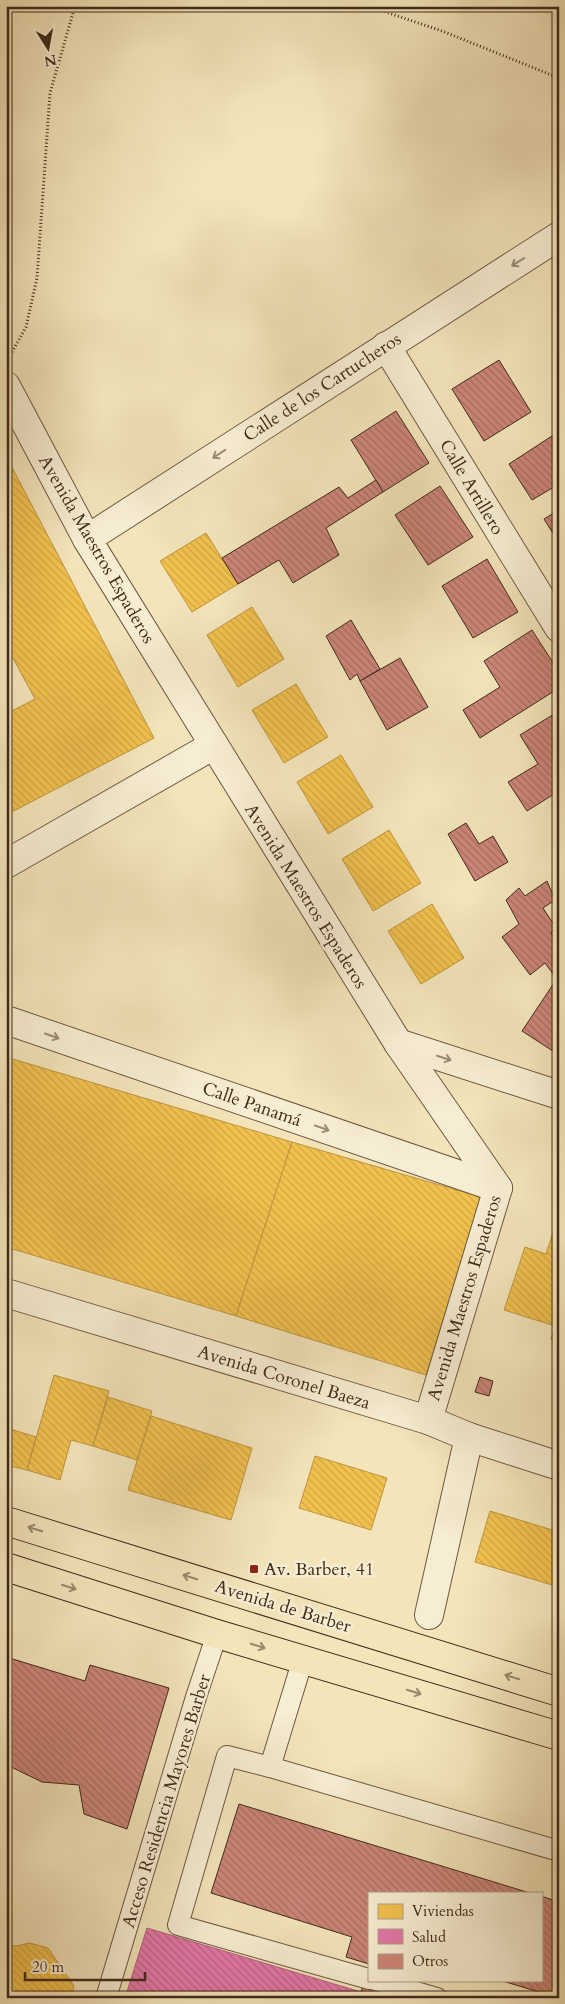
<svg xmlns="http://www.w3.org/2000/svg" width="565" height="2004" font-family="Cardo,serif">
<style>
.homes{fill:url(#homes-back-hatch);stroke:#bd943e}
.health{fill:url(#health-back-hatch);stroke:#b2607d}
.building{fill:url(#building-back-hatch);stroke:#402a19}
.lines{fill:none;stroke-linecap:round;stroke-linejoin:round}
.lane-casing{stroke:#6d5841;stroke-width:22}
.street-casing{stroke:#6d5841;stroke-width:30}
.primary-casing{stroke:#402a19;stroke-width:30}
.path{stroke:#402a19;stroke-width:3;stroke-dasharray:1 2.5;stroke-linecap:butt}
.lane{stroke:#f7edd2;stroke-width:20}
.street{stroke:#f7edd2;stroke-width:28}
.primary{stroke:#f3e4ba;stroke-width:28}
.oneway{stroke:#9c8c76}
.oneway2{stroke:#9a876a}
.poi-dot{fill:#8f2418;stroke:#f7edd2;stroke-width:2}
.labels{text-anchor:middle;stroke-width:5;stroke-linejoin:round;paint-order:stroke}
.street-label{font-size:18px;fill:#402a19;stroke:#f7edd2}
.poi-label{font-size:18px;fill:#402a19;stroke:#f7edd2;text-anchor:start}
</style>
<defs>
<pattern id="homes-back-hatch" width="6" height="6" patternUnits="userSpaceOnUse" patternTransform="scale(1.25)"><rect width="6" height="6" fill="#f2c14e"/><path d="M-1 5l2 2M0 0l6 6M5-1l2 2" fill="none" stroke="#d1a644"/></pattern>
<pattern id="health-back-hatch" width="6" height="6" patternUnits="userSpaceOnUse" patternTransform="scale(1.25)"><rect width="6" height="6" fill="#e377a8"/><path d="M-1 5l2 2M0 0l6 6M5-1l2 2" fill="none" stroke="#b96288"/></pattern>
<pattern id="building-back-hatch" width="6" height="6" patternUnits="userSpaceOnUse" patternTransform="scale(1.25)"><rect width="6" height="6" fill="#cc8578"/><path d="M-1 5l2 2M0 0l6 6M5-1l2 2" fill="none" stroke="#a76d62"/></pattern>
</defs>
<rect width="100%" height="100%" fill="#f3e4ba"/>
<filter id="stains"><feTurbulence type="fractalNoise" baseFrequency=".004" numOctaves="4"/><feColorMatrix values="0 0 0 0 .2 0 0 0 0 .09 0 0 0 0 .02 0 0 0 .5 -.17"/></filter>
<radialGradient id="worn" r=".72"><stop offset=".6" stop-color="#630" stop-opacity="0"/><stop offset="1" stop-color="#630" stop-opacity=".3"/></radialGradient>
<g class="homes">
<path d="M6 456 154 738 6 815V714L35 699 6 645Z"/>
<path d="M206 533 238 584 192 612 160 561Z"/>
<path d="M252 607 284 659 238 687 207 635Z"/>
<path d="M296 684 328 737 284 763 252 710Z"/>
<path d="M341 755 373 807 328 834 297 782Z"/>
<path d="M389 830 421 883 373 911 342 859Z"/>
<path d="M432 904 464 958 421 984 388 931Z"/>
<path d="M6 1057 292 1142 236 1316 6 1247Z"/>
<path d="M292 1142 481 1197 426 1375 236 1316Z"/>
<path d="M559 1214V1341L551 1339 555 1326 504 1310 525 1247 546 1254Z"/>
<path d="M54 1375 109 1391 93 1446 71 1440 60 1480 27 1470Z"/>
<path d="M108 1397 152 1411 137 1460 93 1446Z"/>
<path d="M151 1416 252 1448 231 1520 128 1490Z"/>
<path d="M7 1428 36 1437 27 1470 6 1465Z"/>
<path d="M315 1456 387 1478 371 1530 299 1508Z"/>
<path d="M490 1511 559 1532V1587L475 1562Z"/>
<path d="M30 1943 48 1948 74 1986 71 1998H6V1944L16 1946Z"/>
</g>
<path class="health" d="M147 1928 361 1992 379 1998H125Z"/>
<g class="building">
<path d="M499 360 531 412 484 441 452 389Z"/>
<path d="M396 411 429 463 383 492 351 440Z"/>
<path d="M555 434 559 440V484L532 500 509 464Z"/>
<path d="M376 480 383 492 326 528 339 555 293 583 279 560 238 584 222 558 339 487 348 498Z"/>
<path d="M440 486 473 537 428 565 395 515Z"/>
<path d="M559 510V543L544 519Z"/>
<path d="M487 559 518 612 473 638 442 586Z"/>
<path d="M351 620 380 669 360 681 357 674 350 680 326 636Z"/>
<path d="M532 630 559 672V688L480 738 463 710 500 687 484 661Z"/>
<path d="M400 658 428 707 387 730 360 681Z"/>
<path d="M559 711V791L527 811 508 782 538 764 520 735Z"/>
<path d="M466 823 479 844 493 836 508 862 475 881 448 834Z"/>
<path d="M547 881 555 900 543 908 556 928 551 933 559 943V982L545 963 530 975 502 937 519 924 506 900 519 888 525 896Z"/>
<path d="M556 980 559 982V1055L522 1031Z"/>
<path d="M480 1377 493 1381 489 1396 475 1392Z"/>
<path d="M6 1657 85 1681 90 1665 169 1688 127 1829 84 1814 79 1785 42 1782 7 1765Z"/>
<path d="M239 1804 530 1893H369V1964L346 1957 352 1937 211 1893Z"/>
<path d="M541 1896 559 1902V1987L556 1997 499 1980H541Z"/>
<path d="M369 1967V1980H384L379 1998 361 1992Z"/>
</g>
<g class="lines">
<defs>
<g id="lane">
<path d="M270 1767 303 1659"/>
<path d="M369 1979 178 1925 227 1756 270 1767 559 1851"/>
<path d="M375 1980 437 1998"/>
<path d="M106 1998 196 1697 217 1634"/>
</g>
<g id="street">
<path d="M386 346 559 628"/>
<path d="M6 386 87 539 398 1043 498 1188 428 1420"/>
<path d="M87 539 559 236"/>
<path d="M6 864 214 745"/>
<path d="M6 1020 498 1188"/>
<path d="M398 1043 559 1095"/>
<path d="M6 1293 428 1420 469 1437 559 1466"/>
<path d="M429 1615 469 1437"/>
</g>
<g id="primary">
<path d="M6 1521 559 1692"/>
<path d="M6 1567 217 1634 559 1736"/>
</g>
</defs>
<use href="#lane" class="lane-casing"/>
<use href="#street" class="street-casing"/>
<use href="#primary" class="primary-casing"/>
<g class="path">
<path d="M368 6 442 31 559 78"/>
<path d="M12 352 26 327 37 278 50 93 75 6"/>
</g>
<use href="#lane" class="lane"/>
<use href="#street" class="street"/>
<use href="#primary" class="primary"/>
</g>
<defs><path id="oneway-shaft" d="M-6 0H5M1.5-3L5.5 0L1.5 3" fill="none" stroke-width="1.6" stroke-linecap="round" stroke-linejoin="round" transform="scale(1.25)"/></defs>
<g class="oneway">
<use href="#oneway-shaft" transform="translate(518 262) rotate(148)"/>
<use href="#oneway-shaft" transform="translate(219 454) rotate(147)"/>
<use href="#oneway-shaft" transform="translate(52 1036) rotate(19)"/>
<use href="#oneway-shaft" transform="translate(444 1058) rotate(18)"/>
<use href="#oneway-shaft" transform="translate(322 1128) rotate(19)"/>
</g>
<g class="oneway2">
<use href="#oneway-shaft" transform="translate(35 1529) rotate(-163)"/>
<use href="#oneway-shaft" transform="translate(190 1577) rotate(-163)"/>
<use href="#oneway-shaft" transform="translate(69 1587) rotate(18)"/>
<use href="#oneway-shaft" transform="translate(258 1646) rotate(17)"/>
<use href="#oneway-shaft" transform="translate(512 1677) rotate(-163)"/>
<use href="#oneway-shaft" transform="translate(414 1692) rotate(17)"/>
</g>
<rect class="poi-dot" x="249" y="1564" width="10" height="10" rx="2.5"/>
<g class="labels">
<g class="street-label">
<text transform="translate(322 387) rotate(-33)" y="6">Calle de los Cartucheros</text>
<text transform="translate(472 487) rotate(59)" y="6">Calle Artillero</text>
<text transform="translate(97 549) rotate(60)" y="6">Avenida Maestros Espaderos</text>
<text transform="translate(306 896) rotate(58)" y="6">Avenida Maestros Espaderos</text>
<text transform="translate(252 1104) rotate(19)" y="6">Calle Panamá</text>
<text transform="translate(464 1298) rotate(-73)" y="6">Avenida Maestros Espaderos</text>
<text transform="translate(284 1377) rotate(17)" y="6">Avenida Coronel Baeza</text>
<text transform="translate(283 1606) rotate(17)" y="6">Avenida de Barber</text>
<text transform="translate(166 1801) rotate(-73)" y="6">Acceso Residencia Mayores Barber</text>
</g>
<g class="poi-label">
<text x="264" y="1575">Av. Barber, 41</text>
</g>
</g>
<rect width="565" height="2004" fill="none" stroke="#f3e4ba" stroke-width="25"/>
<rect x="8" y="8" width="550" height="1989" fill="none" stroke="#402a19" stroke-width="2.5"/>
<rect x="12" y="12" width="540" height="1979" fill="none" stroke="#402a19"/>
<rect x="368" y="1892" width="175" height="90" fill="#f7edd2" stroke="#ae9f88"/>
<rect x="378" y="1904" width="25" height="15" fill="#f2c14e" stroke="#ae9f88"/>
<text x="412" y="1916" font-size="15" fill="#402a19">Viviendas</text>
<rect x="378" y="1929" width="25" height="15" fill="#e377a8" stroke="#ae9f88"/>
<text x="412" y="1942" font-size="15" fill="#402a19">Salud</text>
<rect x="378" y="1954" width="25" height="15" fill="#cc8578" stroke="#ae9f88"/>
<text x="412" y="1966" font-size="15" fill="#402a19">Otros</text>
<g transform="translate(48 48) rotate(169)" stroke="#f7edd2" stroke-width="4" paint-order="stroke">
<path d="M0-4L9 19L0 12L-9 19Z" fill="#402a19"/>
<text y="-8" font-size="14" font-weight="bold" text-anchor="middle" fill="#402a19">N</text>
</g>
<path d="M25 1972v8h120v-8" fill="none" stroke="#402a19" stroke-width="2.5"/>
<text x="32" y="1972" font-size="15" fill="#402a19" stroke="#f7edd2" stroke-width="4" paint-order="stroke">20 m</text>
<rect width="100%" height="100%" filter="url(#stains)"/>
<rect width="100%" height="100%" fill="url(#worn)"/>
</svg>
